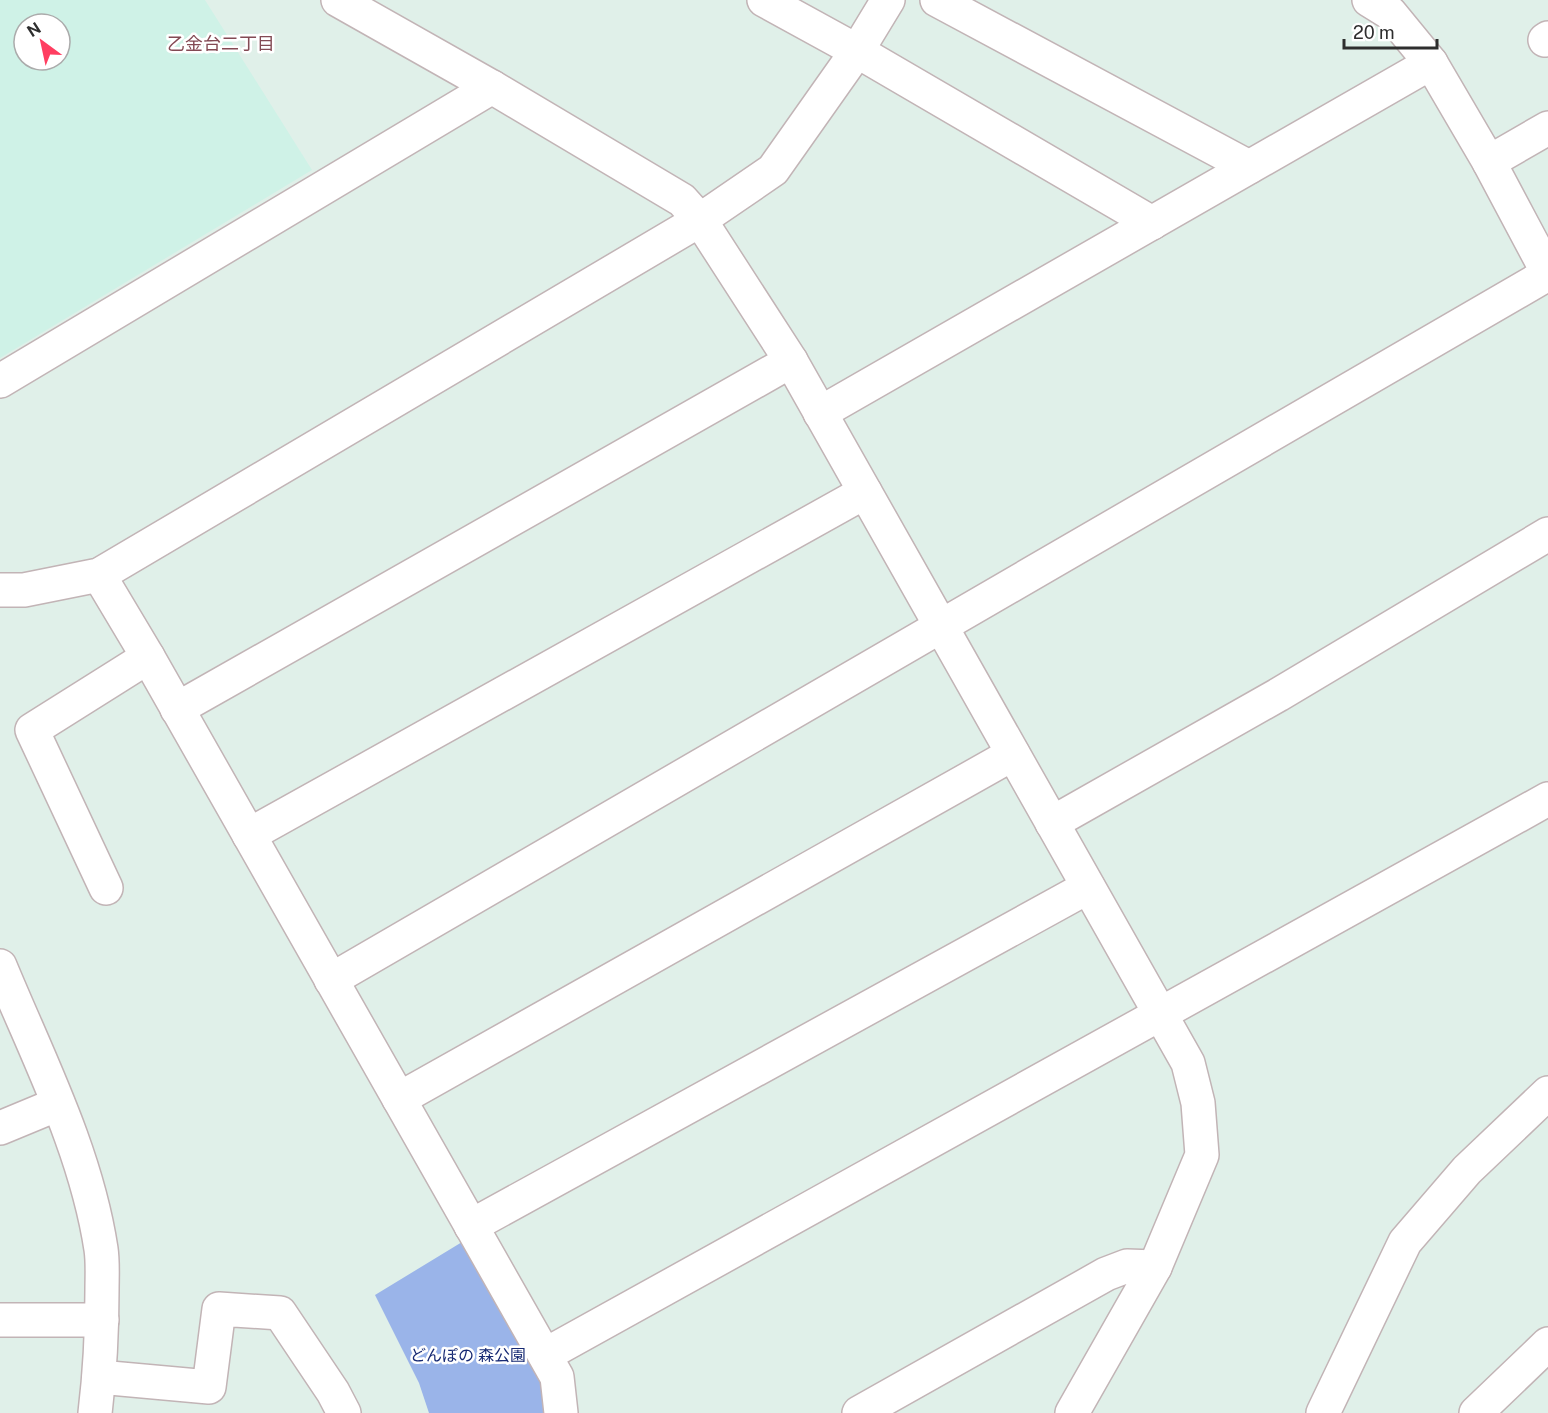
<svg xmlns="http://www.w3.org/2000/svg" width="1548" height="1413" font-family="'Public Sans','Noto Sans JP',sans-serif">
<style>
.education{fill:#cff2e7;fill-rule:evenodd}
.park{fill:#9ab4e9}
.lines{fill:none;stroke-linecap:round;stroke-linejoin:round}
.street-casing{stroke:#c2b4b6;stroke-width:36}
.secondary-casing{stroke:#c2b4b6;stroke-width:36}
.street{stroke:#fff;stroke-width:33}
.secondary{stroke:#fff;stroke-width:33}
.labels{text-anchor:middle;stroke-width:5;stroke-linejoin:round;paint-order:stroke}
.park-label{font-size:16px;fill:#162973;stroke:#fff}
.neighbourhood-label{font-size:18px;fill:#834a54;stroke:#fff}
</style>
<rect width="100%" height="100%" fill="#e0f0e9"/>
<path class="education" d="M0 0H205L312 170 0 358ZM24 24H60V60H24Z"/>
<path class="park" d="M467 1239 536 1360 547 1398 548 1413H429L419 1383 375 1295Z"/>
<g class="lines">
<defs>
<g id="street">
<path d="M764 0 857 51 1152 223"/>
<path d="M937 0 1249 167"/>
<path d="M1369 0 1390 13 1431 63 1489 162 1548 273"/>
<path d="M1545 40 1548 38"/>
<path d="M1489 162 1548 128"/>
<path d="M0 381 492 87"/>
<path d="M820 413 1431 63"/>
<path d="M99 575 148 657 557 1377 561 1413"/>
<path d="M0 590H24L99 575 700 220 773 170 857 51 888 0"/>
<path d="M177 709 791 361"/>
<path d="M1052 823 1278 695 1548 534"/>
<path d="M249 835 865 492"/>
<path d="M106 888 32 730 148 657"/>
<path d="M331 980 1548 274"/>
<path d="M399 1099 1013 754"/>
<path d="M0 1128 58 1104"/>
<path d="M471 1226 1088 887"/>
<path d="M0 1320H102"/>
<path d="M545 1355 1548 799"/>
<path d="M99 1377 209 1387 219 1309 280 1313 333 1392 344 1413"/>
<path d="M859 1413 1106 1274 1127 1266 1155 1267 1072 1413"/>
<path d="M1323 1413 1405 1242 1467 1170 1548 1093"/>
<path d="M1476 1413 1548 1344"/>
</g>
<g id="secondary">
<path d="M338 0 492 87 682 200 700 220 791 361 1188 1063 1198 1103 1202 1155 1155 1267"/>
<path d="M0 966C38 1058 86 1150 101 1249 103 1262 102 1277 102 1290 102 1331 100 1372 95 1413"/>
</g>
</defs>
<use href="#street" class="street-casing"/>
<use href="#secondary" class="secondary-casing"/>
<use href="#street" class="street"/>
<use href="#secondary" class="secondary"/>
</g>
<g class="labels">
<g class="park-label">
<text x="468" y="1361">どんぽの 森公園</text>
</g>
<g class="neighbourhood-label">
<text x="221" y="50">乙金台二丁目</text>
</g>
</g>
<g transform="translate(42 42) rotate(327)"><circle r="28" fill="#ffffff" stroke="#ababab" stroke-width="1.5"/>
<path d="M0-4.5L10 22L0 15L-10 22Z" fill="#ff3e61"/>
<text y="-9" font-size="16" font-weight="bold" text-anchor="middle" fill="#2e2e2e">N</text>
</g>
<path d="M1344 39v9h93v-9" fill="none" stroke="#2e2e2e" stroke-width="3"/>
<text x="1353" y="39" font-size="18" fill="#2e2e2e" stroke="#ffffff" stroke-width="4.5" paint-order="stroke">20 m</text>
</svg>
